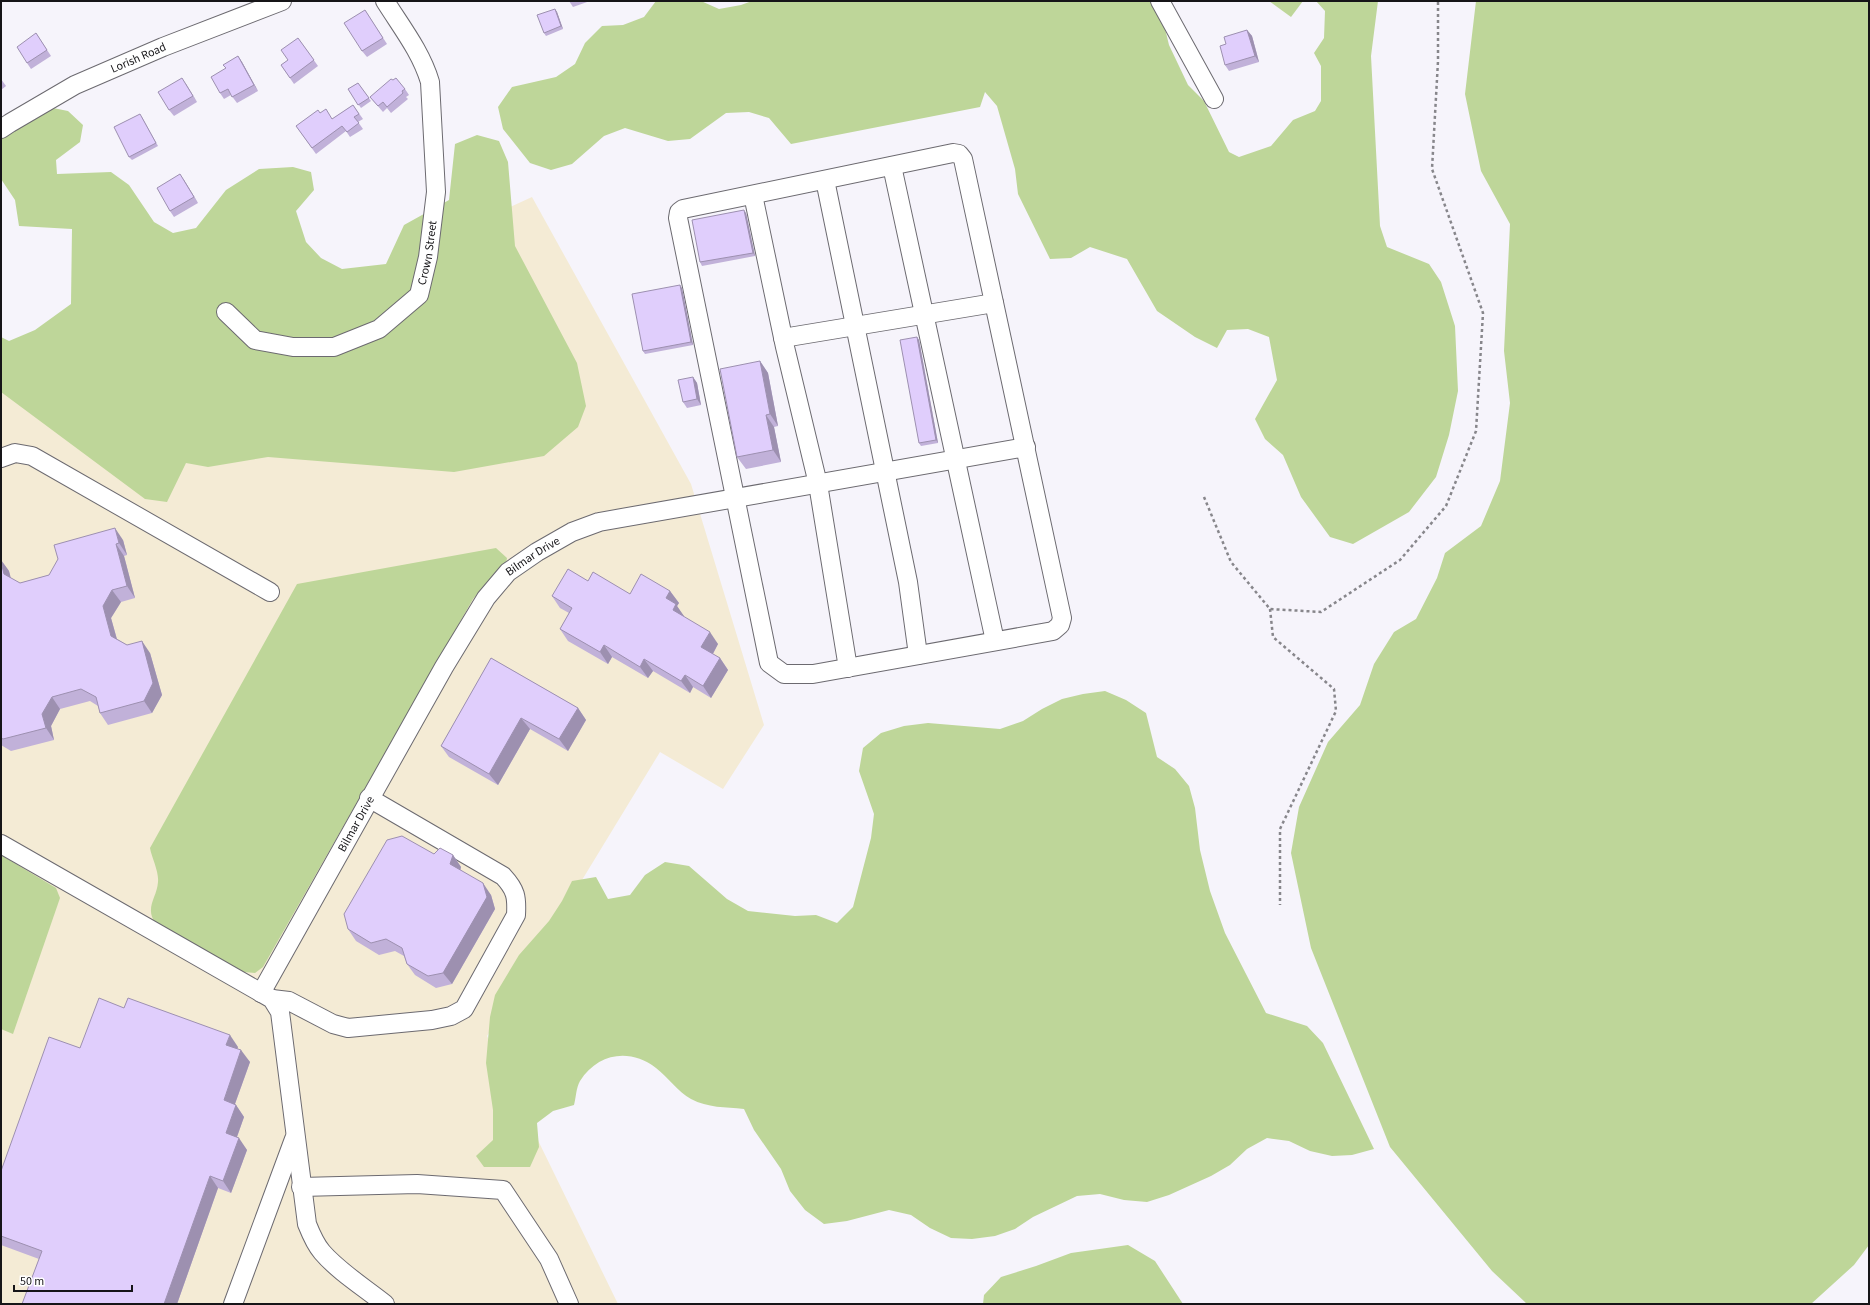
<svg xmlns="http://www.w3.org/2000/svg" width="1870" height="1305" font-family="'Source Sans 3',sans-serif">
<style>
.commercial{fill:#f4ebd5}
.green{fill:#bed699}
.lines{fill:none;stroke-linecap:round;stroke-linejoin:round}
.minor-casing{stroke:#6c6a70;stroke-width:20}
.path{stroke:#87868b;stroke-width:2.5;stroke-dasharray:3 3;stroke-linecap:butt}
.minor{stroke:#fff;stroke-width:18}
.wall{fill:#c1b1d9}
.shaded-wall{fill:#9d90b0}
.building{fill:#e0cefc;stroke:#9d90b0}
.labels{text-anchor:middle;stroke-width:4;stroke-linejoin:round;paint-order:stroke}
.street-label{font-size:12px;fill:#161518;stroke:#fff}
</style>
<rect width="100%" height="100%" fill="#f6f4fb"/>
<path class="commercial" d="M532 197 691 484 764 725 723 789 660 752 487 1036 618 1304H1V390L46 421Z"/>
<g class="green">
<path d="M656 1H701L719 9 741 5 752 1H1156L1159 4 1169 45 1188 85 1204 101 1229 152 1239 157 1271 146 1293 120 1315 111 1321 101V66L1314 53 1324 38 1325 11 1316 1H1378L1371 56 1380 226 1387 247 1429 264 1441 282 1455 326 1458 391 1449 435 1436 477 1409 512 1353 544 1330 537 1301 497 1283 455 1265 439 1255 419 1277 380 1269 337 1248 329 1227 330 1217 348 1195 337 1157 311 1127 259 1090 247 1071 258 1050 259 1018 194 1015 169 997 106 985 92 980 107 791 144 769 118 749 112 726 113 690 139 668 141 625 128 604 136 572 164 551 170 530 163 503 129 498 107 512 87 556 77 575 64 585 43 602 26 623 25 644 17Z"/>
<path d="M1269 1H1303L1291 17Z"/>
<path d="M1476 1H1869V1245L1854 1265 1811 1304H1527L1492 1271 1390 1147 1311 948 1291 853 1299 807 1328 742 1360 705 1374 664 1394 632 1416 619 1437 578 1445 553 1481 526 1500 481 1510 403 1504 351 1510 224 1481 171 1465 94Z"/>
<path d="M43 106 68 111 83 125 80 142 56 160 57 174 111 172 129 185 154 222 173 233 196 228 226 190 259 169 293 167 311 172 314 190 296 211 306 242 321 258 342 269 386 264 404 225 449 200 455 144 477 135 499 141 508 162 515 246 577 363 586 406 578 427 544 456 454 472 268 457 208 467 186 463 167 502 145 499 1 392V337L9 341 35 330 71 304 72 229 19 226 15 200 1 179V131Z"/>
<path d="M496 548 507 558 506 564 487 582 473 599 263 967 255 973 244 972 156 924C144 908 157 898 158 882 159 871 152 859 150 848L297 584Z"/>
<path d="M1105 691 1126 700 1146 713 1157 757 1175 769 1189 786 1195 808 1200 850 1210 891 1225 933 1266 1013 1307 1026 1323 1043 1374 1149 1352 1155 1332 1156 1310 1151 1289 1141 1267 1138 1247 1149 1230 1165 1211 1176 1169 1195 1147 1202 1124 1200 1100 1194 1077 1196 1033 1217 1015 1229 995 1236 972 1239 951 1238 930 1228 911 1215 889 1210 847 1221 824 1224 805 1210 790 1191 781 1169 754 1130 744 1109C725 1107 708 1108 691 1099 678 1092 668 1077 656 1068 630 1048 598 1053 580 1081 576 1088 576 1098 574 1105L553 1111 537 1123 539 1147 530 1167H484L476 1156 493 1140V1110L486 1063 490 1017 495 995 519 955 549 921 562 901 572 881 596 877 608 899 630 895 645 875 665 862 689 866 727 899 748 911 795 916 816 915 837 923 853 907 871 838 874 814 859 771 863 748 881 733 904 726 928 723 1000 729 1023 721 1042 709 1062 699 1083 694Z"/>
<path d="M1 855 56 888 60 898 13 1034 1 1029Z"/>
<path d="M1128 1245 1155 1261 1183 1304H983L984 1295 1001 1277 1036 1266 1071 1253Z"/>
</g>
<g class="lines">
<defs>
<g id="minor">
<path d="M1160 1 1214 99"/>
<path id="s1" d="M1 129 10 123 75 85 163 47 282 1"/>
<path d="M953 153 959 154 963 159 1062 618 1060 625 1053 631 813 674H784L769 663 678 218 679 212 683 209Z"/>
<path d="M892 166 995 641"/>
<path d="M825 180 908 582 918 655"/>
<path d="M753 195 785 347 818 484 848 668"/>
<path id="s2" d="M226 312 255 340 293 347H334L379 329 419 295 428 257 436 192 430 82C421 52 402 28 385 1"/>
<path d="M783 338 994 303"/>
<path d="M1 458 15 453 32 456 270 592"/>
<path d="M1 844 272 999 280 1012 307 1224C311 1234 315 1244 322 1252 338 1271 365 1288 385 1304"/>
<path id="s3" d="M261 993 444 667 486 598 508 572 537 552 572 532 599 522 1026 447"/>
<path d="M272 999 289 1001 333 1024 348 1028 432 1020 451 1016 464 1009 516 915C517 897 516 890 503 876L369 798"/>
<path d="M301 1187 417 1184 503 1190 549 1259 569 1304"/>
<path d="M233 1304 294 1139"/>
</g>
</defs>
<use href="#minor" class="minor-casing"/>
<g class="path">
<path d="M1204 497 1231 562 1270 609 1321 612 1400 560 1446 506 1476 431 1483 313 1432 169 1438 61V1"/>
<path d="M1270 609 1273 637 1334 689 1336 711 1280 829V905"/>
</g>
<use href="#minor" class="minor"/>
</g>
<g class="wall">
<path d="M569 1H590L573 7Z"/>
<path d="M555 9 557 12 563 29 546 36 544 33Z"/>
<path d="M365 10 387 44 367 57 362 51Z"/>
<path d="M1247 30 1252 36 1259 62 1229 71 1225 65 1226 44Z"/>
<path d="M36 33 51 56 31 69 27 63Z"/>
<path d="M298 38 318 66 294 84 281 65 288 60Z"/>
<path d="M238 56 242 62 258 91 237 103 231 95 224 99 220 93 226 68Z"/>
<path d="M1 79 6 86 1 90Z"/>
<path d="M358 83 371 101 361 108 348 89Z"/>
<path d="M186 84 197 102 174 116 169 110Z"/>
<path d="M405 89 409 95 406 97 408 99 391 113 387 108 383 112 370 97Z"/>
<path d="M353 105 363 119 358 122 363 129 350 137 346 131 316 154 296 126 320 113 332 119Z"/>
<path d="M142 117 158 146 132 160 129 157Z"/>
<path d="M184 180 198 203 174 217 170 211Z"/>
<path d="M746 213 755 256 702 266 700 262Z"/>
<path d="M682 288 693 345 645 354 643 351Z"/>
<path d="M917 337 919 340 938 443 921 446 919 443Z"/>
<path d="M760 361 768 373 778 426 774 427 781 462 746 469 737 457Z"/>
<path d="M693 377 697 383 701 405 687 408 683 402Z"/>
<path d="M123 540 127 555 124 556 135 598 121 602 111 618 117 639 127 645 150 653 162 695 152 713 108 725 100 713 98 706 90 701 60 709 51 726 54 740 11 751 1 745V560L9 571 10 578 20 583 49 575Z"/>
<path d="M588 581 630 594 670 591 679 603 677 606 684 617 718 644 713 654 720 658 728 670 711 698 693 687 690 693 653 671 648 678 612 657 608 664 568 641 560 629 569 613 560 608 552 596Z"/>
<path d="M491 658 578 708 586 720 568 751 530 729 498 785 449 757 441 746Z"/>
<path d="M434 854 453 855 461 867 460 870 491 895 495 909 452 984 436 988 415 975 407 964 404 956 395 951 379 955 356 941 348 929Z"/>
<path d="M124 1008 238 1047 237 1049 250 1062 235 1104 236 1105 244 1117 237 1137 247 1150 231 1193 218 1188 177 1304H22L39 1259 1 1245V1171L80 1048Z"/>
</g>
<g class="shaded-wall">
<path d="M555 9 557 12 563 29 561 26Z"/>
<path d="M1247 30 1252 36 1259 62 1255 56Z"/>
<path d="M238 56 242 62 258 91 254 85Z"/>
<path d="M182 78 186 84 197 102 193 96Z"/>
<path d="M180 174 184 180 198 203 194 197Z"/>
<path d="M744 210 746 213 755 256 753 253Z"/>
<path d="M680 285 682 288 693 345 691 342Z"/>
<path d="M917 337 919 340 938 443 936 440Z"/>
<path d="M760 361 768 373 778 426 770 414Z"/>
<path d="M693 377 697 383 701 405 697 399Z"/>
<path d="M766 415 774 427 781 462 773 450Z"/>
<path d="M115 528 123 540 127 555 119 543Z"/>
<path d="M116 544 124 556 135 598 127 586Z"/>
<path d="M1 560 9 571 13 586 4 574Z"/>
<path d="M112 590 121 602 111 618 119 647 111 636 103 606Z"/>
<path d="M670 591 679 603 677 606 684 616 681 622 673 610 666 598Z"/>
<path d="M710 632 718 644 710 659 701 647Z"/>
<path d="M142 641 150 653 162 695 152 713 144 701Z"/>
<path d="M604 645 612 657 608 664 600 652Z"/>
<path d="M720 658 728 670 711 698 703 686Z"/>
<path d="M644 659 653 671 648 678 640 667Z"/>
<path d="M685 675 693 687 690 693 681 681Z"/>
<path d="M52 697 60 709 51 726 54 740 46 728 42 714Z"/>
<path d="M578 708 586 720 568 751 559 739Z"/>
<path d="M521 718 530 729 498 785 489 774Z"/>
<path d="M453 855 461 867 459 876 450 864Z"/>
<path d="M483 883 491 895 495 909 452 984 443 973Z"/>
<path d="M230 1035 238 1047 234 1057 226 1045Z"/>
<path d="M241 1050 250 1062 232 1112 224 1100Z"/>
<path d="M236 1105 244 1117 234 1145 226 1133Z"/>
<path d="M239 1138 247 1150 231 1193 223 1181Z"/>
<path d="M210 1176 218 1188 177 1304H164Z"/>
</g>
<g class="building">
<path d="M555 9 561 26 544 33 537 15Z"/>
<path d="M365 10 383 38 362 51 344 23Z"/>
<path d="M1247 30 1255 56 1225 65 1220 46 1226 44 1224 37Z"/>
<path d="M36 33 47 50 27 63 17 47Z"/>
<path d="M298 38 314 60 290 78 281 65 288 60 281 50Z"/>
<path d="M238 56 254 85 232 97 228 89 220 93 211 77 226 68 223 65Z"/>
<path d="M182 78 193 96 169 110 158 92Z"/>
<path d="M396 78 405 89 402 91 403 93 387 107 383 102 378 106 370 97 391 79 393 80Z"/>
<path d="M358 83 369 98 358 105 348 89Z"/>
<path d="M353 105 359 114 354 117 359 123 347 132 342 126 312 148 296 126 318 110 320 113 326 109 332 119Z"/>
<path d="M140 114 156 143 129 157 114 127Z"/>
<path d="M180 174 194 197 170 211 157 188Z"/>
<path d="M744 210 753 253 700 262 692 220Z"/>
<path d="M680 285 691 342 643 351 632 294Z"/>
<path d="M917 337 936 440 919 443 900 340Z"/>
<path d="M760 361 770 414 766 415 773 450 737 457 720 369Z"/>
<path d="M693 377 697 399 683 402 678 380Z"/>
<path d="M115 528 119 543 116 544 127 586 112 590 103 606 111 636 127 645 142 641 153 683 144 701 100 713 96 697 81 689 52 697 42 714 46 728 3 739 1 738V562L4 574 20 583 49 575 58 559 54 545Z"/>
<path d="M568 569 588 581 593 572 630 594 641 574 670 591 666 598 676 604 673 610 710 632 701 647 720 658 703 686 685 675 681 681 644 659 640 667 604 645 600 652 560 629 572 608 552 596Z"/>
<path d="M491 658 578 708 559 739 521 718 489 774 441 746Z"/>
<path d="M402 836 434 854 440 848 453 855 450 864 483 883 487 897 443 973 428 976 407 964 402 948 386 939 371 943 348 929 344 914 387 840Z"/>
<path d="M99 998 124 1008 128 998 230 1035 226 1045 241 1050 224 1100 236 1105 226 1133 239 1138 223 1181 210 1176 164 1304H22L42 1251 1 1236V1171L49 1037 80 1048Z"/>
</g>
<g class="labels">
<g class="street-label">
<text dy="4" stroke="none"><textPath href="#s1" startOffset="155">Lorish Road</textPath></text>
<text dy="4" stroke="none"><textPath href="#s2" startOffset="264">Crown Street</textPath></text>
<text dy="4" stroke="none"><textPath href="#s3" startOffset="518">Bilmar Drive</textPath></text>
<text dy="4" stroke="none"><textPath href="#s3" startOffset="194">Bilmar Drive</textPath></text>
</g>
</g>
<rect width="1870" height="1305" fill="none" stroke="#161518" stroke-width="4"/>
<path d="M14 1285v6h118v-6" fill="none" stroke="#161518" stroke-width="2"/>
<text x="20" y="1285" font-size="12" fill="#161518" stroke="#ffffff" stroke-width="3" paint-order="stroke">50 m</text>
</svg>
